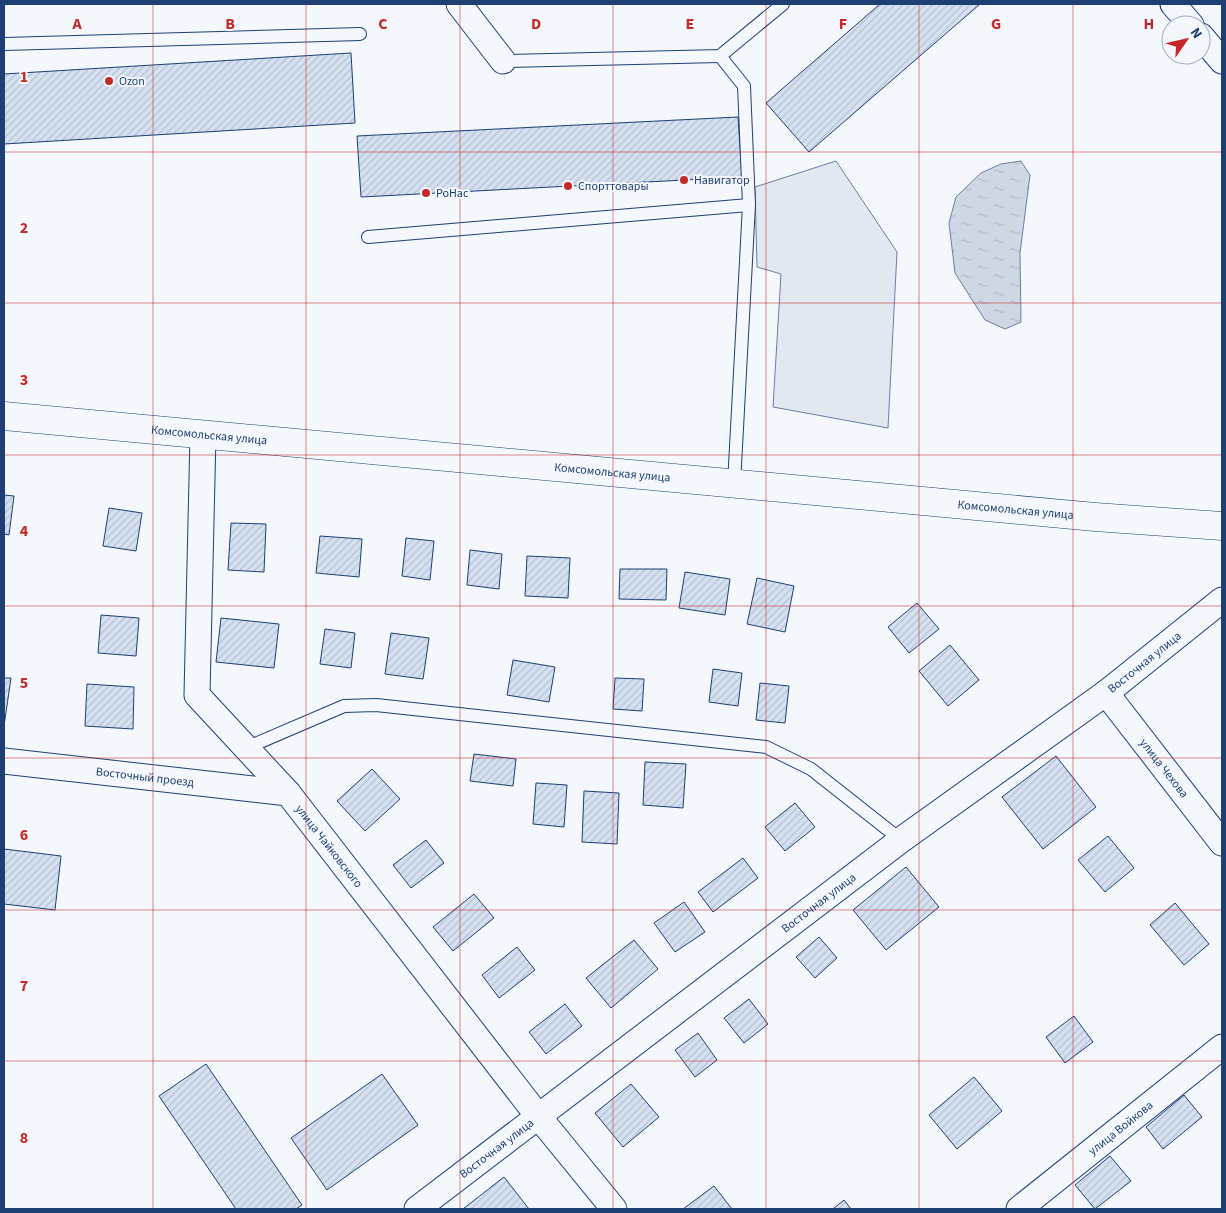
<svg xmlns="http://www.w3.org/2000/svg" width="1226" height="1213" font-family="'Source Sans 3',sans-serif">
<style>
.parking{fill:#e3e8f0;stroke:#687fa3}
.water{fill:url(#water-ripples);stroke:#687fa3}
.building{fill:url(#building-hatch);stroke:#1d3f73}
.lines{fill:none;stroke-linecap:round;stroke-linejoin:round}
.lane-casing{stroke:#1d3f73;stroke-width:14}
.street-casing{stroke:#1d3f73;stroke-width:27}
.secondary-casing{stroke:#1d3f73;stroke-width:29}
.lane{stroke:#f4f7fb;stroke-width:12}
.street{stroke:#f4f7fb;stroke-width:25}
.secondary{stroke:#f4f7fb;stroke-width:28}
.grid{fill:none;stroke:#c62828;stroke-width:1;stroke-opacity:0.55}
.poi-dot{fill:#c62828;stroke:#f4f7fb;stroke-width:2}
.labels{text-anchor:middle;stroke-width:4;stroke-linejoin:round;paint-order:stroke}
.poi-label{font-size:12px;fill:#1d3f73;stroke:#f4f7fb;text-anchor:start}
.street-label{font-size:12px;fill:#1d3f73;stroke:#f4f7fb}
.grid-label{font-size:16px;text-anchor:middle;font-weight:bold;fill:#c62828;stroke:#f4f7fb;stroke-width:4;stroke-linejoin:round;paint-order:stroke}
</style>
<defs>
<pattern id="water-ripples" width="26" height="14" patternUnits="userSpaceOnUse" patternTransform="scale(1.25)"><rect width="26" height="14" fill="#cfd7e4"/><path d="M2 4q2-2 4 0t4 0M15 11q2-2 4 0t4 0" fill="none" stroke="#b1bac7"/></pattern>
<pattern id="building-hatch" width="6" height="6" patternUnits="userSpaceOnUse" patternTransform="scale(1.25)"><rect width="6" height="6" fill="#d5e0f0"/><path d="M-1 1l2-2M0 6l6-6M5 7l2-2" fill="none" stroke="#b6c1d1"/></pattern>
</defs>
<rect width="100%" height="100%" fill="#f4f7fb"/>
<path class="parking" d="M836 161 897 252 888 428 773 407 781 274 757 267 755 187Z"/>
<path class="water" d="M1021 161 1030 175 1020 253 1021 322 1005 329 985 320 955 273 949 223 956 197 981 173 1001 164Z"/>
<g class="building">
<path d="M880 4H980L809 152 766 103Z"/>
<path d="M351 53 355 123 4 144V74Z"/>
<path d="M738 117 742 177 361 197 357 136Z"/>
<path d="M4 495 14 496 9 535 4 534Z"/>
<path d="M109 508 142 513 136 551 103 546Z"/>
<path d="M231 523 266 524 264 572 228 570Z"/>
<path d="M320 536 362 539 359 577 316 573Z"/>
<path d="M406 538 434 541 430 580 402 576Z"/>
<path d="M470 550 502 554 499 589 467 585Z"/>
<path d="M527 556 570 558 568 598 525 596Z"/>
<path d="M620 569H667L666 600 619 599Z"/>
<path d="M685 572 730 579 725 615 679 608Z"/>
<path d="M757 578 794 586 785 632 747 624Z"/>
<path d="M917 603 939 629 909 653 888 627Z"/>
<path d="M101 615 139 618 136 656 98 653Z"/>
<path d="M221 618 279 624 274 668 216 662Z"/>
<path d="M325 629 355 633 351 668 320 664Z"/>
<path d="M391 633 429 638 423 679 385 674Z"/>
<path d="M950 645 979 680 948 706 919 671Z"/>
<path d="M513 660 555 667 549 702 507 695Z"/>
<path d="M713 669 742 673 738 706 709 702Z"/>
<path d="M4 678H11L4 726Z"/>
<path d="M615 678 644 679 642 711 613 709Z"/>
<path d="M760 683 789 686 785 723 756 720Z"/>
<path d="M87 684 134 687 133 729 85 726Z"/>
<path d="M474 754 516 759 513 786 470 781Z"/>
<path d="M1056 756 1096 807 1043 849 1002 797Z"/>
<path d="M645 762 686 764 683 808 643 805Z"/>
<path d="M372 769 400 799 365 831 337 801Z"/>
<path d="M536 783 567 785 564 827 533 824Z"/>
<path d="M584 791 619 793 617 844 582 842Z"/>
<path d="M795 803 815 827 785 851 765 827Z"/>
<path d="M1108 836 1134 868 1105 892 1078 860Z"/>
<path d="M426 840 444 863 411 888 393 865Z"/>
<path d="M4 849 61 856 55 910 4 904Z"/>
<path d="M743 858 758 878 713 912 698 892Z"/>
<path d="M906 867 939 907 886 950 853 910Z"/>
<path d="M474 894 494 918 453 951 433 927Z"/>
<path d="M684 902 705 932 675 952 654 923Z"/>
<path d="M1175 903 1209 944 1184 965 1150 925Z"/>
<path d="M819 937 837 958 815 978 796 957Z"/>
<path d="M634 940 658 969 611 1008 586 978Z"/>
<path d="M517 947 535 970 499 998 482 975Z"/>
<path d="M749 999 768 1024 744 1043 724 1018Z"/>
<path d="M565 1004 582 1026 546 1054 529 1032Z"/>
<path d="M1074 1016 1093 1042 1065 1063 1046 1037Z"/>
<path d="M698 1033 717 1060 695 1077 675 1050Z"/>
<path d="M206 1064 302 1205 296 1209H236L159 1096Z"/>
<path d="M382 1074 418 1125 327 1190 291 1138Z"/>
<path d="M974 1077 1002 1111 957 1149 929 1115Z"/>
<path d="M631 1084 659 1117 623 1147 595 1113Z"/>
<path d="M1184 1095 1202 1117 1163 1149 1146 1127Z"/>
<path d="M1110 1156 1131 1181 1095 1209 1075 1185Z"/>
<path d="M504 1177 529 1209H463Z"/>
<path d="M714 1186 732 1209H683Z"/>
<path d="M844 1200 851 1209H833Z"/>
</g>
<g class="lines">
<defs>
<g id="lane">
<path d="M4 44 360 34"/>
<path d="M720 56 744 86 749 205 734 484"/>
<path d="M503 61 720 56 783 4"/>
<path d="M368 237 749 205"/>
<path d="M246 748 344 706 376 705 766 747 811 769 901 840"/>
</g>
<g id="street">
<path d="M459 4 503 61"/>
<path d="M1173 4 1191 25"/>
<path d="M1201 36 1222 61"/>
<path id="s1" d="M203 435 197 695 288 793 538 1116 614 1209"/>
<path id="s2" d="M1106 693 1222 843"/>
<path id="s3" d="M4 761 288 793"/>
<path id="s4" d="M417 1209 901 840 1106 693 1222 600"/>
<path id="s5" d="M1019 1209 1222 1047"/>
</g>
<g id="secondary">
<path id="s6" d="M4 416 1095 517 1222 526"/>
</g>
</defs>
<use href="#lane" class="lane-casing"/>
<use href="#street" class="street-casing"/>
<use href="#secondary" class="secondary-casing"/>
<use href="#lane" class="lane"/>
<use href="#street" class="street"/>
<use href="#secondary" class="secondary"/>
</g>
<path class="grid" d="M153 4V1209M306 4V1209M460 4V1209M613 4V1209M766 4V1209M919 4V1209M1073 4V1209M4 152H1222M4 303H1222M4 455H1222M4 606H1222M4 758H1222M4 910H1222M4 1061H1222"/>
<g class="poi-dot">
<circle cx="109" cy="81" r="5"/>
<circle cx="684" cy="180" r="5"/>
<circle cx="568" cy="186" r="5"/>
<circle cx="426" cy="193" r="5"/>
</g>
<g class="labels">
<g class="poi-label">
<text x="119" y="85">Ozon</text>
<text x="694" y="184">Навигатор</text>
<text x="578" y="190">Спорттовары</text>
<text x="436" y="197">РоНас</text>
</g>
<g class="street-label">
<text dy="4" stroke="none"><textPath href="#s6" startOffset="206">Комсомольская улица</textPath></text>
<text dy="4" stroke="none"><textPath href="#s6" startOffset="611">Комсомольская улица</textPath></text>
<text dy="4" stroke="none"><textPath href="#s6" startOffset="1016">Комсомольская улица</textPath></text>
<text dy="4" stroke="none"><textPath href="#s4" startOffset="910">Восточная улица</textPath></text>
<text dy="4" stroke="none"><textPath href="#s2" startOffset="95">улица Чехова</textPath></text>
<text dy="4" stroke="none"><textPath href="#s3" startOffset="142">Восточный проезд</textPath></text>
<text dy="4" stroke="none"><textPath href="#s1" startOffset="461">улица Чайковского</textPath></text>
<text dy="4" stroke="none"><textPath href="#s4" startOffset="505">Восточная улица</textPath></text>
<text dy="4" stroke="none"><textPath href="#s5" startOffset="130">улица Войкова</textPath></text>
<text dy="4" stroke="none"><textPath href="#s4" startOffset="100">Восточная улица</textPath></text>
</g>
</g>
<g class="grid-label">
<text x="77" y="29">A</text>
<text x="230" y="29">B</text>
<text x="383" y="29">C</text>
<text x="536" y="29">D</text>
<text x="690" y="29">E</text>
<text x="843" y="29">F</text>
<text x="996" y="29">G</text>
<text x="1149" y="29">H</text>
<text x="24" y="82">1</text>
<text x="24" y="233">2</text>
<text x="24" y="385">3</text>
<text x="24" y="536">4</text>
<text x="24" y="688">5</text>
<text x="24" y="840">6</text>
<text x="24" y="991">7</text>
<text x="24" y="1143">8</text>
</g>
<rect width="1226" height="1213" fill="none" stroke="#1d3f73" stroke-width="10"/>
<g transform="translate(1186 40) rotate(56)"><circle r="24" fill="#f4f7fb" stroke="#9eadc5"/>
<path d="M0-4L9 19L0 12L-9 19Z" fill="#c62828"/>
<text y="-8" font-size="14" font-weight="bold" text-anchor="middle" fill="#1d3f73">N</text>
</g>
</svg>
